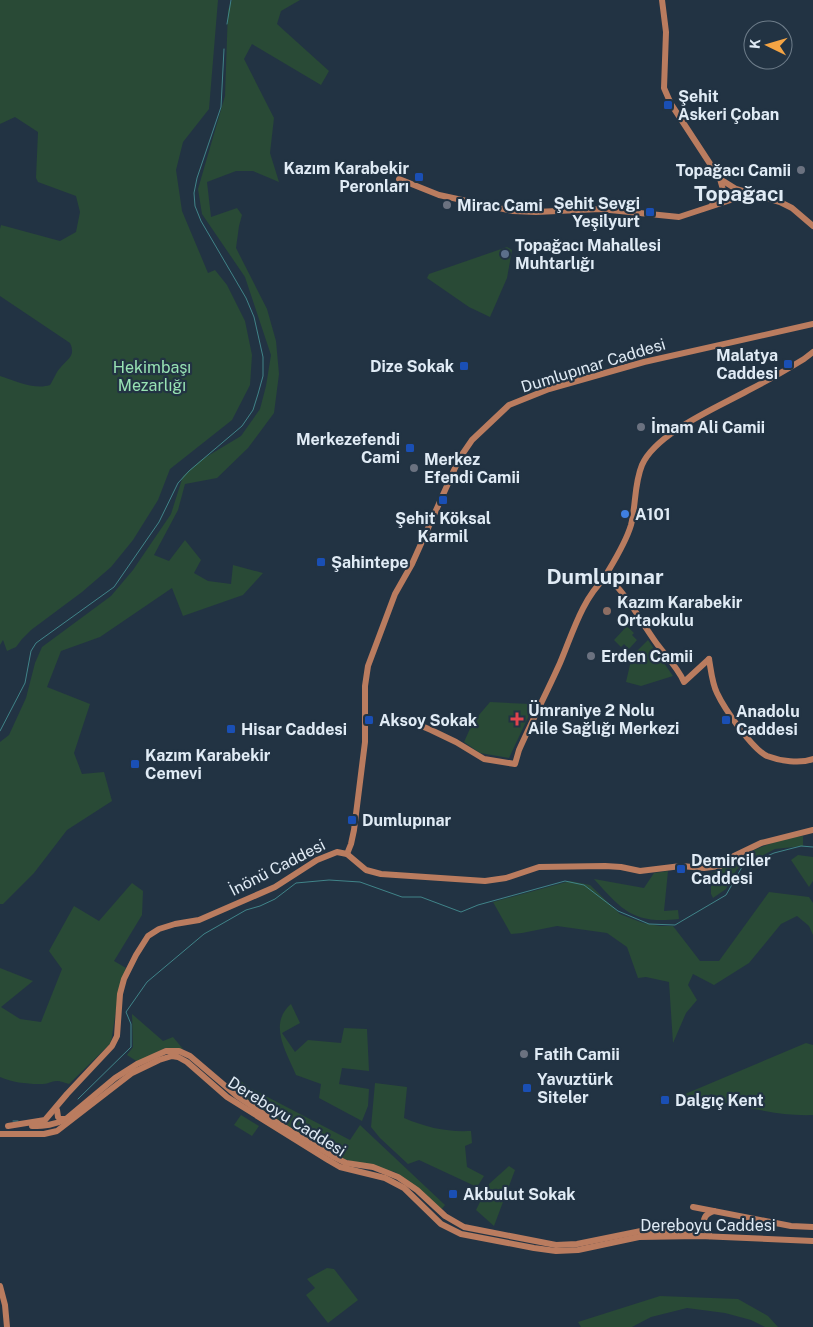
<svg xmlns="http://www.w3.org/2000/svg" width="813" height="1327" font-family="'Public Sans',sans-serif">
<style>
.green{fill:#294a36}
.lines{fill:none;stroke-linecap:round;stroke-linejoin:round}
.stream{stroke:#408489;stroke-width:1}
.secondary{stroke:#ba7c5f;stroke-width:6}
.transit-dot{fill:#1a4fb4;stroke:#223343;stroke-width:2}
.worship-dot{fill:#6b7280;stroke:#223343;stroke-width:2}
.service-dot{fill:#5c6f8a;stroke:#223343;stroke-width:2}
.shop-dot{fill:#3f7fe0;stroke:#223343;stroke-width:2}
.education-dot{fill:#8d6e63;stroke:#223343;stroke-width:2}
.health-dot{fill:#e0444e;stroke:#223343;stroke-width:2}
.labels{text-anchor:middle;stroke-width:4.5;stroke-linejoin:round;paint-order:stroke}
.poi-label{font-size:16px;font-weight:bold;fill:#e0ebf5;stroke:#223343;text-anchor:start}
.street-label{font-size:16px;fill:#e0ebf5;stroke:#223343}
.park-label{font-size:16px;fill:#97e2b3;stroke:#223343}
.district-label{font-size:21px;font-weight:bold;fill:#e0ebf5;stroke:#223343}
</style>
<rect width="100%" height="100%" fill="#223343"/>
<g class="green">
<path d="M0 0H218L209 109 183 142 176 170 182 211 208 273 215 270 227 285 245 321 252 355 250 385 232 420 170 469 158 500 133 540 111 567 82 592 31 630 22 639 16 647 7 651 3 640 0 645V376C15 381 35 390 50 385 54 379 56 372 61 367 68 358 76 356 70 343L0 296V229L1 225 60 241 76 232 80 212 76 196 38 182 36 178 38 132 15 117 0 124Z"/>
<path d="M232 0H300L281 11 277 24 329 71 321 85 252 44 244 59 274 118 270 153 279 182 253 171H236L207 182 211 217 237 208 242 215 239 226 236 248 267 309 276 341 279 374 274 413 248 448 217 478 185 484 178 510 154 555 169 561 185 540 201 560 194 573 208 581 231 584 233 565 263 573 243 595 183 616 172 588 100 637 61 651 47 687 90 704 74 753 82 774 104 772 112 801 67 830 34 873 3 904H0V742L9 735 26 698 35 663 42 647 111 596 133 570 171 514 183 476 201 460 241 436 260 409 266 386 271 355 245 277 202 214 198 189 225 96 228 10Z"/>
<path d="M507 247 512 250 507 278 490 317 469 307 427 278 429 274Z"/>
<path d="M627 626 634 633 632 635 637 640 629 649 624 644 621 647 614 640Z"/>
<path d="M648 640 673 676 641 686 626 682 632 656Z"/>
<path d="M490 702 530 704 533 707 509 758 480 753 464 742 473 722Z"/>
<path d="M803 836V846L775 849 737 869 726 889 713 898 711 894V874C742 855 766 841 803 836Z"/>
<path d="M798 855 813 857V881L809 887 791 860Z"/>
<path d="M668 871 664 911 678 910 679 919C633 924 623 911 594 879L644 888 654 873Z"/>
<path d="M570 881 590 885 620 914 643 923 660 926H673L700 961H719L769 892 809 897 813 903V935L809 926 797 916 781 924 749 963 714 985 693 974 688 985 697 1000 686 1013 673 1043 669 982 646 977 638 978 627 947 607 933 557 926 522 933 511 934 493 902Z"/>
<path d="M132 883 143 891 142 915 114 961 126 968 119 991 111 1043 69 1084C50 1077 55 1084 39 1084 25 1084 12 1082 0 1077V968L33 981 1 1007 20 1019 41 1022 62 969 49 951 74 906 99 921Z"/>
<path d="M291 1004 300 1023 282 1033 295 1052 308 1040 341 1043 344 1028 367 1029 369 1071 342 1068 339 1084 369 1089 368 1106 362 1121 319 1098 321 1084 296 1075C286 1051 268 1024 291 1004Z"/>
<path d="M132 1014 163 1041 173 1037 183 1049 165 1048 138 1062 127 1055 133 1047Z"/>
<path d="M806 1043 813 1045V1115C767 1117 724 1098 678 1097Z"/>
<path d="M234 1076 250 1088 350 1140 360 1125 445 1205 440 1211 415 1186 395 1172 339 1158 320 1147 239 1094Z"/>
<path d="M375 1083 407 1087 404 1118C428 1128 446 1132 471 1131L472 1143 465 1146 467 1167 484 1176 477 1187 419 1160 408 1164 380 1138 371 1127Z"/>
<path d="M241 1115 259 1126 252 1136 234 1125Z"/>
<path d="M509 1166 515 1170 494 1226 476 1210 489 1184Z"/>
<path d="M327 1268 334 1269 358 1300 328 1323 306 1295 315 1288 307 1279Z"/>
<path d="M660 1296 738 1299 768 1316 778 1327H765L751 1320 725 1313 687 1308 651 1317 632 1327H581L578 1322Z"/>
</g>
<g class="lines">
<g class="stream">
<path d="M227 24 231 0"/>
<path d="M0 731 25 683 31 651 36 643 114 587 159 522 178 483 189 471 242 426 253 410 258 394 263 376V357L254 317 246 298 201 221 195 206 194 193 197 178 221 107 224 49"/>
<path d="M78 1099 131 1047V1024L126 1012 147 982 204 934 246 910 260 906 275 899 296 883 329 880 360 882 402 897H421L461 912 478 905 565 881 584 885 618 911 649 924 675 925 726 895 742 867 774 853 801 846 813 847"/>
<path d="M13 1121H18"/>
</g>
<g class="secondary">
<path d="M662 0 666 32 664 88 671 104 720 179 724 193 712 205"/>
<path d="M399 179 439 195 513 211 536 212 600 209 679 217 749 194"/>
<path d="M720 179 736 189 780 202 792 208 813 226"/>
<path d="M607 573C616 558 626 542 631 525 636 506 634 484 642 465 656 433 718 407 747 391 767 381 786 370 804 359L813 352"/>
<path d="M611 580C630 599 641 622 657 644 666 656 678 668 684 682L709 659"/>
<path d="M709 659C711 670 712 683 717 693 724 708 752 749 767 756 780 761 800 764 813 759"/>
<path d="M397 719 417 724 431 730 456 742 484 759 515 764 519 750C532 721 547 692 560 663 572 635 582 599 605 578"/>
<path d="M347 854 351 844 354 830 365 742V686L368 666 395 594 412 564 459 459 472 440 509 405 549 389 644 362 813 324"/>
<path d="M57 1110 58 1117 60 1119H66"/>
<path d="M8 1126 45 1120 67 1094 112 1046 117 1036 120 994 124 979 136 955 148 936 159 929 175 924 199 920 275 887 317 860 337 852 347 854 366 870 381 874 485 881 506 878 539 867 605 866 621 867 640 871 681 866 704 868 720 866 734 856 761 843 813 830"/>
<path d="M32 1126C45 1126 54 1125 66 1119L115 1078 137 1064 166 1051H179L190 1056 237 1096 271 1119 332 1156 346 1163 373 1167 398 1177 417 1190 445 1216 464 1227 556 1245 577 1244 641 1231H693L699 1229 703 1225"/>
<path d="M0 1134H44L57 1131 132 1073 159 1060 172 1056 178 1057 187 1062 227 1097 328 1160 340 1167 385 1178 404 1188 441 1224 461 1234 534 1248 556 1251 578 1250 639 1237 700 1236 813 1241"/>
<path d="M693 1207 791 1226 813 1227"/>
<path d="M710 1236 703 1225C704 1216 706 1214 714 1211"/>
<path d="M0 1286 5 1305 7 1327"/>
</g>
</g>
<g class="transit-dot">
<rect x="663" y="100" width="10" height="10" rx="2.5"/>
<rect x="414" y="172" width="10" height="10" rx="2.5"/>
<rect x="645" y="207" width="10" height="10" rx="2.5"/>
<rect x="783" y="359" width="10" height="10" rx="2.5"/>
<rect x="459" y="361" width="10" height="10" rx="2.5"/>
<rect x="405" y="443" width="10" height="10" rx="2.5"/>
<rect x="438" y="495" width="10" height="10" rx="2.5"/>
<rect x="316" y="557" width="10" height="10" rx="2.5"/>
<rect x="364" y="715" width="10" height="10" rx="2.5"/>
<rect x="721" y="715" width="10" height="10" rx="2.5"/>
<rect x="226" y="724" width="10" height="10" rx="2.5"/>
<rect x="130" y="759" width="10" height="10" rx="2.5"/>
<rect x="347" y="815" width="10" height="10" rx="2.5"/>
<rect x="676" y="864" width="10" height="10" rx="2.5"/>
<rect x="522" y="1083" width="10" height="10" rx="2.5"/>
<rect x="660" y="1095" width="10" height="10" rx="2.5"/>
<rect x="448" y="1189" width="10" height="10" rx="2.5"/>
</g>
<g class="worship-dot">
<circle cx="801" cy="170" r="5"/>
<circle cx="447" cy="205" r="5"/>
<circle cx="641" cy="427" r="5"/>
<circle cx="414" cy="468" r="5"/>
<circle cx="591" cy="656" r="5"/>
<circle cx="524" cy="1054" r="5"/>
</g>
<circle class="service-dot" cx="505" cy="254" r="5"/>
<circle class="shop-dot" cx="625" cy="514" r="5"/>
<circle class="education-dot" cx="607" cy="611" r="5"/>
<path class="health-dot" d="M514.5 711.5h5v5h5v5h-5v5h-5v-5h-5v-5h5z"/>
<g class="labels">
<g class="poi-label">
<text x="678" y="102">Şehit<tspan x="678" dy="18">Askeri Çoban</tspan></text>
<text x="409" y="174" text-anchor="end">Kazım Karabekir<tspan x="409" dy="18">Peronları</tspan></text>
<text x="791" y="176" text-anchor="end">Topağacı Camii</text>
<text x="640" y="209" text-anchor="end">Şehit Sevgi<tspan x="640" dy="18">Yeşilyurt</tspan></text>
<text x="457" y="211">Mirac Cami</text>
<text x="515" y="251">Topağacı Mahallesi<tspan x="515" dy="18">Muhtarlığı</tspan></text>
<text x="778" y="361" text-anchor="end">Malatya<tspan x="778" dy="18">Caddesi</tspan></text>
<text x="454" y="372" text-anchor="end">Dize Sokak</text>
<text x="651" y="433">İmam Ali Camii</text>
<text x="400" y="445" text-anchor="end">Merkezefendi<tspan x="400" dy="18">Cami</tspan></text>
<text x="424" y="465">Merkez<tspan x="424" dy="18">Efendi Camii</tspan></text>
<text x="635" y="520">A101</text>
<text x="443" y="524" text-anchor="middle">Şehit Köksal<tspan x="443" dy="18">Karmil</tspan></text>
<text x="331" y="568">Şahintepe</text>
<text x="617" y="608">Kazım Karabekir<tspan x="617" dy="18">Ortaokulu</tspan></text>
<text x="601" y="662">Erden Camii</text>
<text x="528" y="716">Ümraniye 2 Nolu<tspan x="528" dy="18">Aile Sağlığı Merkezi</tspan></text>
<text x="736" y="717">Anadolu<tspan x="736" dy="18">Caddesi</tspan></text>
<text x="379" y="726">Aksoy Sokak</text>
<text x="241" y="735">Hisar Caddesi</text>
<text x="145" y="761">Kazım Karabekir<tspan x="145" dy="18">Cemevi</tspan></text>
<text x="362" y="826">Dumlupınar</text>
<text x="691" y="866">Demirciler<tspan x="691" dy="18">Caddesi</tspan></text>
<text x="534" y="1060">Fatih Camii</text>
<text x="537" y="1085">Yavuztürk<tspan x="537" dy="18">Siteler</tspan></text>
<text x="675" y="1106">Dalgıç Kent</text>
<text x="463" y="1200">Akbulut Sokak</text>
</g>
<g class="street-label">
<text transform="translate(593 365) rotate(-17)" y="6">Dumlupınar Caddesi</text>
<text transform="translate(277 867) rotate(-27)" y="6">İnönü Caddesi</text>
<text transform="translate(287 1116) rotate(32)" y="6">Dereboyu Caddesi</text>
<text x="708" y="1231">Dereboyu Caddesi</text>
</g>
<g class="park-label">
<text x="152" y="373">Hekimbaşı<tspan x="152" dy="18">Mezarlığı</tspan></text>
</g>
<g class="district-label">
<text x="739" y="201">Topağacı</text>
<text x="605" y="584">Dumlupınar</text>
</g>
</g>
<g transform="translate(768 45) rotate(275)"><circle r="24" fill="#223343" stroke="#6e7d8a"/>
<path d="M0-4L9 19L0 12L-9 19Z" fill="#f4a444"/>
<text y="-8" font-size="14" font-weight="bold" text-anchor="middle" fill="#e0ebf5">K</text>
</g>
</svg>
